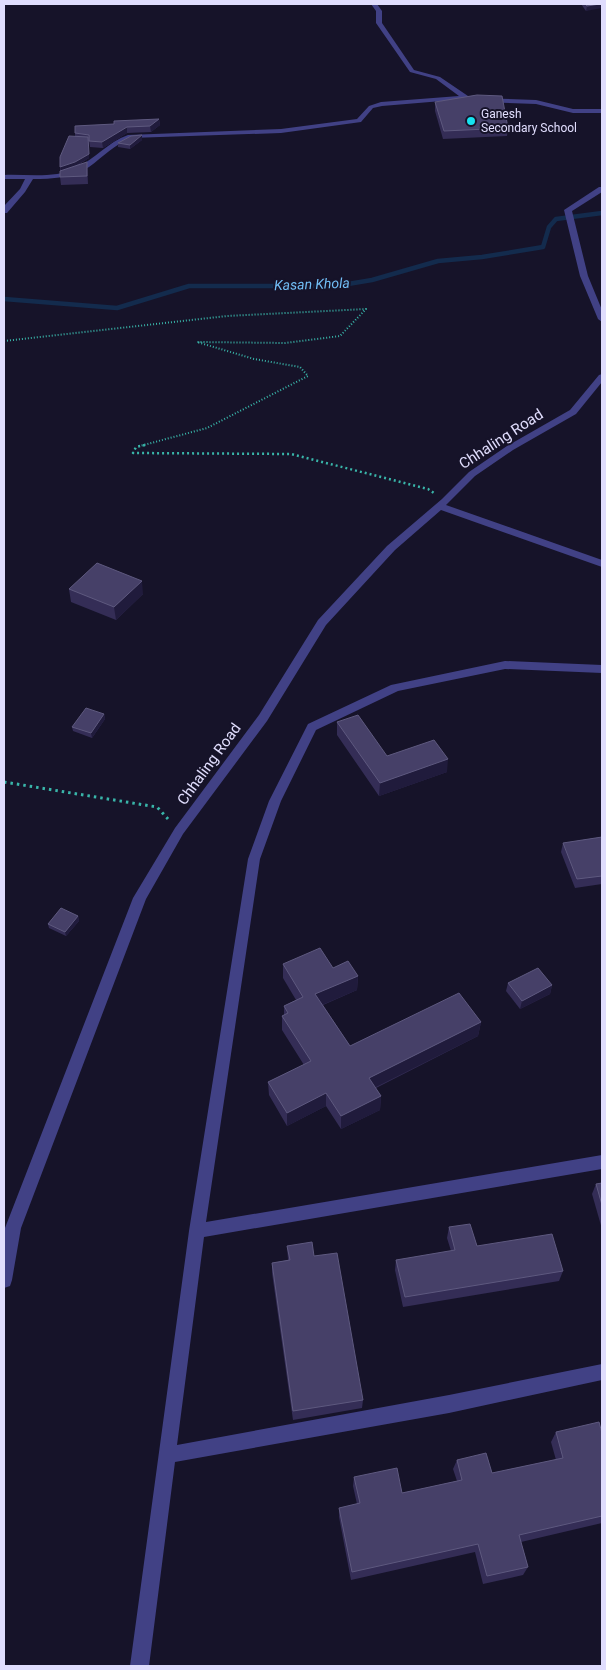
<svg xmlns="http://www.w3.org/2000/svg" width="606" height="1670" font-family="Roboto,sans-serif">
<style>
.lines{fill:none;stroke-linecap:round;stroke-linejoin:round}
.stream{stroke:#132b4d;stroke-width:4.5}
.path-far2{stroke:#39b5a9;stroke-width:2;stroke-dasharray:1 2;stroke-linecap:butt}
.path-far1{stroke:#39b5a9;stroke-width:2.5;stroke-dasharray:2 3;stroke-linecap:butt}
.path{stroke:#39b5a9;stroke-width:3;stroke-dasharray:2.5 4;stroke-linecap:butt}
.minor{fill:#414185;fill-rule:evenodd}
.wall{fill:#342d56}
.shaded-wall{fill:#201b3c}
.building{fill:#464068;stroke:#5e597f}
.poi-dot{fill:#16e2f0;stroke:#161329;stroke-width:2}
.labels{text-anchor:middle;stroke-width:4;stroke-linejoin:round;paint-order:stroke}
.far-poi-label{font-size:12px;fill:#e0ddfd;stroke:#161329;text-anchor:start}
.far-water-label{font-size:14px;font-style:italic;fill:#72bef6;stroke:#161329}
.street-label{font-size:15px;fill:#e0ddfd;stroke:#161329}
</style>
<rect width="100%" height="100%" fill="#161329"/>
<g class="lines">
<path class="stream" d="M4 299 117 308 189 286H336L372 280 438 261 482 257 543 247 549 227 556 219 602 213"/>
<path class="path-far2" d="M4 341 227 316 366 309 340 336 285 343 197 342 254 359 300 367 308 376 207 428 140 446"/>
<path class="path-far1" d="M145 445 136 447 133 453 291 454 428 489 434 493"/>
<path class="path" d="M4 782 157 807 168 819"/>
<g class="minor">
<path d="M371 4H377L382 11V23L414 70 440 77 468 96 478 98 536 100 573 109H602V113H573L536 104 478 102 466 99 382 106 373 108 361 122 281 133 131 138C115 144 103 157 89 167 72 178 52 179 33 179L25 192 7 213H4V206L20 189 25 179H4V175C27 174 55 179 76 168 95 159 108 142 128 135L281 129 357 119 369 106 381 102 459 96 436 79 410 72 376 23V11Z"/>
<path d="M599 187H602V192L572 211 588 276 602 310V322L598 319 580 276 564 210Z"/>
<path d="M602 374V382L576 414 513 450 475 476 446 505 602 560V567L441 510 395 550 326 625 267 721 183 834 146 899 21 1228 12 1280 10 1286 4 1288 5 1228 133 898 175 828 259 715 318 620 387 546 442 499 469 472 507 446 570 410 599 375Z"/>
<path d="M505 661 602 665V673L505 669 398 691 316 730 281 801 260 859 206 1222 602 1155V1169L204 1237 177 1445 449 1395 602 1364V1380L449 1413 175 1462 149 1666H130L189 1231 248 859 269 801 308 724 391 685Z"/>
</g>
</g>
<g class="wall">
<path d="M581 4H602L586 11Z"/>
<path d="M435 102 508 128 507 136 443 139 435 111Z"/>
<path d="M159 119 160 125 151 132 127 133 103 148 90 147 89 141H88L89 158 78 165 87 162 88 184 61 185 60 177V167L75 136V133L114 124Z"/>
<path d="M142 135V140L130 149 118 147V143Z"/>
<path d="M69 589 143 594 116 620 71 602Z"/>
<path d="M104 714 105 719 92 738 73 731 72 727Z"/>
<path d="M337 722 387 756 447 772 379 796 337 735Z"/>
<path d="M602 837V884L575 888 561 852 563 843Z"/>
<path d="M78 916 79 921 66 936 49 928 48 924Z"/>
<path d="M283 964 333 968 358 976 357 990 323 1005 350 1046 481 1022 478 1036 376 1088 381 1096 380 1110 341 1129 326 1106 287 1126 269 1095 268 1082 304 1065 282 1030V1016L284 1015V1006L296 1000 283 978Z"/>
<path d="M508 983 552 985 550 994 520 1009 506 991Z"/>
<path d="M602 1183V1229L592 1194 596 1184Z"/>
<path d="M449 1227 477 1246 563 1271 559 1281 403 1307 395 1270 396 1260 451 1251 447 1238Z"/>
<path d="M287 1246 314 1256 363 1400 362 1408 293 1420 272 1273V1263L288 1260Z"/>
<path d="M556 1432 602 1433V1523L521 1542 528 1567 523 1575 483 1584 475 1552 351 1580 339 1517V1508L357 1504 353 1486 354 1477 402 1493 457 1481 453 1469 457 1460 492 1473 556 1460 551 1442Z"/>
</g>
<g class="shaded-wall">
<path d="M600 4H602V8L586 11 587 6Z"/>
<path d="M159 119 160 125 151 132 150 126Z"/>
<path d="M127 127V133L103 148 102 142Z"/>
<path d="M142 135V140L130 149V145Z"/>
<path d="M88 137 89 158 75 166 61 171 60 167Z"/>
<path d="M142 581 143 594 116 620 114 607Z"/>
<path d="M104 714 105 719 92 738 91 733Z"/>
<path d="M448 759 447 772 379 796 380 783Z"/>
<path d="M78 916 79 921 66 936 65 932Z"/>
<path d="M358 976 357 990 315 1008V994Z"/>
<path d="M552 985 550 994 520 1009 522 1001Z"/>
<path d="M481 1022 478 1036 368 1091 369 1078Z"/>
<path d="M326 1093V1106L287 1126V1113Z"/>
<path d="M381 1096 380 1110 341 1129V1116Z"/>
</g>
<g class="building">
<path d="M585 4H600L587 6Z"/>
<path d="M477 95 502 96 508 128 444 131 435 102Z"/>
<path d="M159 119 150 126 127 127 102 142 89 141V135L75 133V126L114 124V121Z"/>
<path d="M142 135 130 145 118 143 131 136Z"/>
<path d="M69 136 88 137 89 154 75 162 60 167V157Z"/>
<path d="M87 162V176L60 177V171Z"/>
<path d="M97 563 142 581 114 607 69 589Z"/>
<path d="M86 708 104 714 91 733 72 727Z"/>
<path d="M358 715 387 756 434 740 448 759 380 783 337 722Z"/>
<path d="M602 837V876L577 879 563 843Z"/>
<path d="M61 908 78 916 65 932 48 924Z"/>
<path d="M320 948 333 968 348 961 358 976 315 994 350 1046 459 993 481 1022 369 1078 381 1096 341 1116 326 1093 287 1113 268 1082 311 1061 282 1016 288 1013 284 1006 303 997 283 964Z"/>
<path d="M538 968 552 985 522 1001 508 983Z"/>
<path d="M602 1183V1205L596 1184Z"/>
<path d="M470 1224 477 1246 552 1234 563 1271 405 1297 396 1260 455 1250 449 1227Z"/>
<path d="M312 1242 314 1256 337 1253 363 1400 293 1411 272 1263 290 1260 287 1246Z"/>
<path d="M599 1422 602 1433V1516L519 1535 528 1567 487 1576 478 1544 352 1572 339 1508 360 1503 354 1477 397 1468 402 1493 462 1480 457 1460 486 1453 492 1473 563 1458 556 1432Z"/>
</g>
<circle class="poi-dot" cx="471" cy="121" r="5"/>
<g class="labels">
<g class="far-poi-label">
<text x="481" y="118">Ganesh<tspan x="481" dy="14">Secondary School</tspan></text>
</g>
<g class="far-water-label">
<text transform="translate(312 284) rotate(-2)" y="5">Kasan Khola</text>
</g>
<g class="street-label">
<text transform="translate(501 439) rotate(-33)" y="5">Chhaling Road</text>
<text transform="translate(209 764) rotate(-54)" y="5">Chhaling Road</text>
</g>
</g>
<rect width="606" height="1670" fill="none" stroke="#e0ddfd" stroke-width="10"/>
</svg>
